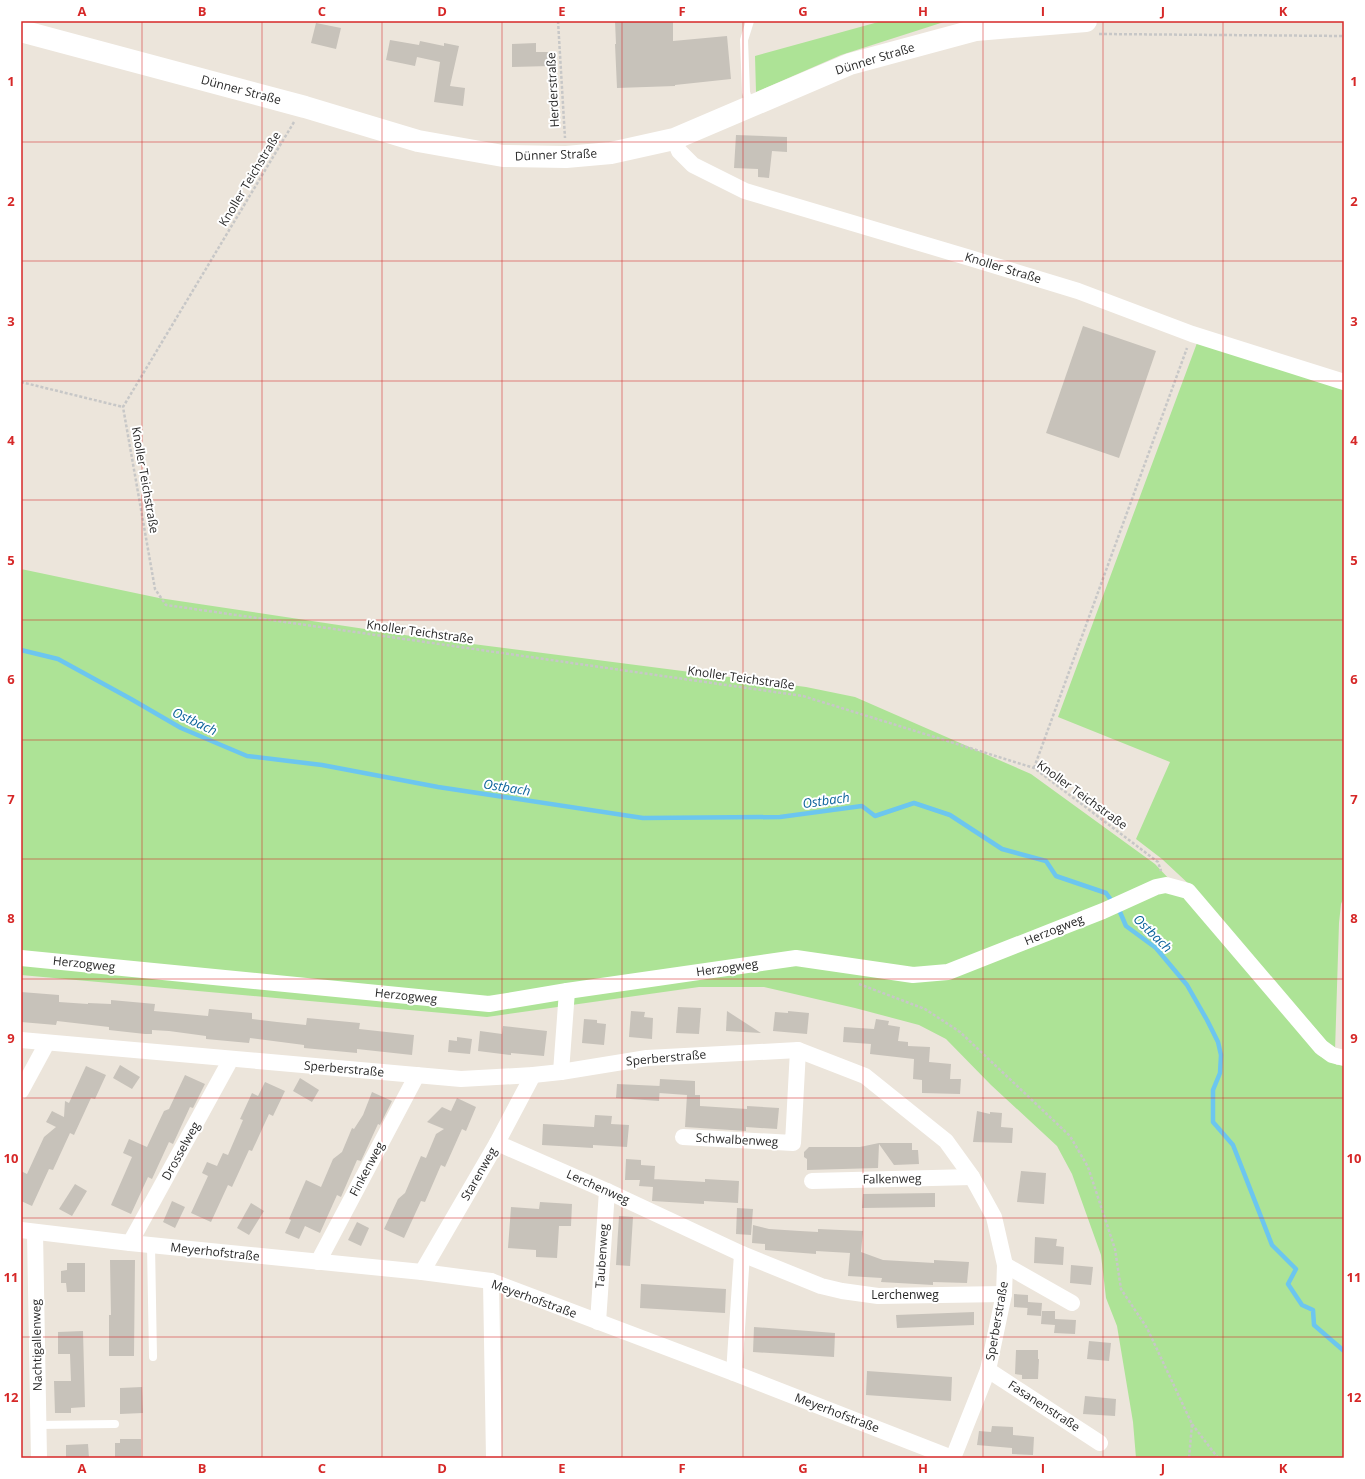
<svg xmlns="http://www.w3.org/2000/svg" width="1365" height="1479" font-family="'Open Sans',sans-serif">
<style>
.green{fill:#ade396}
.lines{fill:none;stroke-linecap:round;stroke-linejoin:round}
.stream{stroke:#6cc6ef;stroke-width:4.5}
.building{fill:#c7c2ba}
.path{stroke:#c7c7c7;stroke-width:2.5;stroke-dasharray:3 2;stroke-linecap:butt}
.lane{stroke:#fff;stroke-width:8}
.street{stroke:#fff;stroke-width:16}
.secondary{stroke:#fff;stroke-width:22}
.grid{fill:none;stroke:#d62828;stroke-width:1;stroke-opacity:0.55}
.labels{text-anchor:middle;stroke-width:4;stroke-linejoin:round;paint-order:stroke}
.street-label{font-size:12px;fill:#292929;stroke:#fff}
.water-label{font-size:13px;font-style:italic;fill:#0c639b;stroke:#fff}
.neatline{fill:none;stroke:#d62828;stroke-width:1.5}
.grid-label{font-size:13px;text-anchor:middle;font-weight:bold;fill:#d62828}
</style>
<rect width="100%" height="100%" fill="#ece5db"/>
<g class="green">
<path d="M882 21H947L841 55 756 92 755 56Z"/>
<path d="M1197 343 1344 389V897L1341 904 1339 923 1335 1051 1192 887 1162 859 1136 839 1170 762 1058 717Z"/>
<path d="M21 569 159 598 418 637 806 687 855 697 1031 774 1155 864 1186 897 1318 1055 1337 1065 1344 1064V1458H1136L1133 1422 1117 1326 1106 1298 1101 1255 1072 1174 1057 1146 991 1085 946 1039 919 1025 855 1008 764 987H699L487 1017 21 975Z"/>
</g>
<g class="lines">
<path class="stream" d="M21 650 58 659 131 699 181 728 247 756 322 765 438 787 643 818 780 817 862 806 875 816 914 803 950 815 1002 849 1046 861 1056 876 1106 893 1120 912 1126 926 1156 948 1187 985 1207 1020 1218 1042 1221 1055 1220 1073 1213 1090V1122L1233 1145 1272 1245 1296 1269 1288 1284 1302 1305 1313 1310 1314 1325 1344 1351"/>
</g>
<g class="building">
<path d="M615 21H673V41L727 36 731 79 675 85V86L617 88 615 44H616Z"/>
<path d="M316 23 341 28 336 49 311 43Z"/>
<path d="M390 40 419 45 420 41 444 46V43L459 46 450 86 465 88 463 106 434 102 440 62 417 57 415 66 386 60Z"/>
<path d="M536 43V52H549L550 66 512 67V44Z"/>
<path d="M736 135 787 137V152L772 151 769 178 758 177V169L734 168Z"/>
<path d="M1083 326 1156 351 1119 458 1046 433Z"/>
<path d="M21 992 59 995V1002L88 1004V1003L111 1004V1000L155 1004 154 1011 208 1016 209 1009 252 1013V1019L277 1022 306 1025 307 1018 360 1023 359 1029 414 1035 412 1055 357 1049V1053L304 1048V1045L250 1038 249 1043 206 1039V1036L169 1031 152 1030V1034H145L109 1030V1027L57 1021 56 1025 21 1022Z"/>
<path d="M678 1007 701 1008 699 1034 676 1033Z"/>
<path d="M631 1011 645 1012 644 1017 653 1018 652 1039 629 1037Z"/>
<path d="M727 1011 761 1033 726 1031Z"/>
<path d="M788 1011 809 1013 807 1034 773 1031 775 1012 788 1013Z"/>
<path d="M584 1019 597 1020V1023L606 1024 604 1045 582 1043Z"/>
<path d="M876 1019 889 1021 888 1025 900 1027 898 1041 908 1042V1046L930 1047 929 1062 951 1064 950 1079H961L960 1094 922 1093V1080L913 1079 914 1059 870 1054 871 1044 843 1042 844 1027 874 1029Z"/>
<path d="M503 1026 547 1031 544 1056 511 1053V1055L478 1051 480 1031 502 1034Z"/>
<path d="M457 1037 472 1039 470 1054 448 1052 449 1040 457 1041Z"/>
<path d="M120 1065 140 1077 132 1089 113 1078Z"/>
<path d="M86 1066 106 1075 95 1099 91 1098 74 1135 70 1133 53 1170 49 1169 32 1206 21 1201V1171L27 1174 44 1137 56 1127 46 1122 52 1111 64 1117 65 1101 69 1103Z"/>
<path d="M185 1075 205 1084 193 1108 190 1107 173 1144 169 1142 152 1179 148 1177 131 1214 111 1205 132 1157 123 1153 129 1139 147 1147 164 1111 169 1109Z"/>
<path d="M300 1078 319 1090 312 1102 293 1091Z"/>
<path d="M660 1079 695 1081V1095H700V1106L747 1109V1106L779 1108 777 1129 746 1127V1131L685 1127 687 1095 659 1093Z"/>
<path d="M265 1082 285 1091 273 1116 269 1114 252 1151 249 1150 232 1187 228 1185 211 1222 191 1213 208 1176 202 1173 207 1162 217 1166 223 1153 228 1155 243 1120 240 1119 252 1093 258 1096Z"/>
<path d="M617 1084 660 1086 659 1101 616 1098Z"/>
<path d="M372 1092 392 1101 380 1125 378 1124 361 1161 357 1160 341 1197 337 1195 320 1233 305 1226 299 1239 285 1233 291 1220 289 1219 306 1180 321 1187 333 1159 342 1152 352 1128 354 1129 363 1115Z"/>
<path d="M457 1098 476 1107 466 1131 462 1129 445 1167 441 1165 425 1202 421 1201 404 1238 384 1229 398 1199 405 1193 421 1156 426 1158 436 1134 444 1129 427 1122 442 1107 451 1111Z"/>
<path d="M977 1111 990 1114V1112L1002 1113 1001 1127 1013 1128 1012 1143 973 1142Z"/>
<path d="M595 1115 612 1116 611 1124 629 1125 627 1147 593 1145V1148L542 1145 543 1124 594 1127Z"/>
<path d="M879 1143H912V1150H918L919 1164 894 1165 879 1144 878 1168 807 1170V1159L804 1157V1152L809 1147H860Z"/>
<path d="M626 1159 641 1160V1165L655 1166 654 1182V1179L705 1182V1179L739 1181 738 1203 704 1201V1204L652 1201 653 1187 639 1186 640 1180H625Z"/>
<path d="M1021 1171 1046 1173 1044 1204 1017 1202Z"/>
<path d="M75 1184 87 1191 72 1216 59 1209Z"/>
<path d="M935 1193V1207L862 1208 863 1194Z"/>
<path d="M172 1201 185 1207 175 1228 163 1222Z"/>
<path d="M540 1202 572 1204 571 1226H559L557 1258 536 1257V1250L508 1248 511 1207 539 1209Z"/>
<path d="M251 1203 264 1211 249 1235 237 1228Z"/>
<path d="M737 1208 753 1209 751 1235 736 1234Z"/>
<path d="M619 1216 633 1217 630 1266 616 1265Z"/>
<path d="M357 1222 369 1228 361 1246 348 1240Z"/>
<path d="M753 1225 769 1229 800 1231 818 1232V1229L863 1231 861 1252 883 1260 934 1263V1260L969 1262 967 1283 933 1282V1285L881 1282 882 1278 848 1276 850 1253 816 1251V1254L765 1250V1244L752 1243Z"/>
<path d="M1035 1237 1057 1239 1056 1246 1064 1247 1063 1265 1034 1263Z"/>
<path d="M110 1260H135L134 1356H109V1315H111Z"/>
<path d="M67 1263H85V1292H67L66 1283H61V1271L67 1270Z"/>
<path d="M1071 1265 1093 1267 1091 1285 1070 1283Z"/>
<path d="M641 1284 726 1289 725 1313 640 1308Z"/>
<path d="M1014 1294 1028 1295V1308L1014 1307Z"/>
<path d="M1028 1302 1042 1303 1041 1316 1027 1315Z"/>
<path d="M1042 1311H1055V1319L1076 1320 1075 1334 1054 1333 1055 1325 1041 1324Z"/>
<path d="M974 1312V1325L897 1328 896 1315Z"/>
<path d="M754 1327 835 1333 834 1357 753 1352Z"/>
<path d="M83 1331 85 1407 71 1408V1413H55L54 1381H71L70 1354H58V1332Z"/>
<path d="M1089 1341 1111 1343 1109 1361 1087 1359Z"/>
<path d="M1016 1350H1038V1359H1039L1038 1379H1022V1375L1015 1374Z"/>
<path d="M867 1371 952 1377 951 1401 866 1395Z"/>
<path d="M142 1387 143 1413 120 1414V1388Z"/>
<path d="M1085 1396 1116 1399 1115 1416 1083 1414Z"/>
<path d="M992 1426 1013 1427V1435L1034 1437 1033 1455 1012 1454V1448L977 1445 979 1431 991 1432Z"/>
<path d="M120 1439H141V1458H115V1443H120Z"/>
<path d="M88 1444 89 1458H66V1445Z"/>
</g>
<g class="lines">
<g class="path">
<path d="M558 21 565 138"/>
<path d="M1099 34 1344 36"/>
<path d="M294 122 123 407 155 589 166 605 803 696 1034 768 1158 862 1161 871"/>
<path d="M21 382 123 407"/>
<path d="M1034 768 1187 348"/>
<path d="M859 984 925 1009 960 1032 1070 1136 1088 1167 1115 1249 1121 1289 1147 1328 1192 1424 1189 1458"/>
<path d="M1192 1424 1218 1458"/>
</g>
<g class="lane">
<path d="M750 21 744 40 746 92 750 105"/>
<path d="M151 1245 153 1357"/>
<path d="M38 1425 115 1424"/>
</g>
<g class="street">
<path d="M674 139 679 151 693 165 745 191 970 258 1078 291 1192 334 1344 382"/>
<path d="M21 958 489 1004 567 991 796 958 913 975 948 972 1103 911 1156 887 1166 885 1188 891 1321 1047 1332 1055 1344 1058"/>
<path d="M21 1040 461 1079 533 1075 561 1072 647 1058 798 1050 865 1076 946 1141 972 1177 994 1217 1005 1265 1004 1294 988 1370 953 1458"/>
<path d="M561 1072 567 991"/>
<path d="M21 1091 47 1043"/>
<path d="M683 1137 793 1143 798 1050"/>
<path d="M497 1143 607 1191 742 1254 821 1286 842 1291 878 1296 1004 1294"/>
<path d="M812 1181 972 1177"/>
<path d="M21 1230 130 1243 422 1272 491 1281 734 1373 952 1458"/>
<path d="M35 1232 39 1458"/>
<path d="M130 1243 231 1059"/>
<path d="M318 1262 417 1075"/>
<path d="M1005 1265 1072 1303"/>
<path d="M422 1272 497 1143 533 1075"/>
<path d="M491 1281 494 1458"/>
<path d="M598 1322 607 1191"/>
<path d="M988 1370 1100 1443"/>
<path d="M734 1373 742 1254"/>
</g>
<path class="secondary" d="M21 31 305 107 418 141 503 156 566 157 611 153 674 139 850 64 976 30 1086 21"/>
</g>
<path class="grid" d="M142 21V1458M262 21V1458M382 21V1458M502 21V1458M622 21V1458M743 21V1458M863 21V1458M983 21V1458M1103 21V1458M1223 21V1458M21 142H1344M21 261H1344M21 381H1344M21 500H1344M21 620H1344M21 740H1344M21 859H1344M21 979H1344M21 1098H1344M21 1218H1344M21 1337H1344"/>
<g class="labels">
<g class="street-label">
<text transform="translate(875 59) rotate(-17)" y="4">Dünner Straße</text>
<text transform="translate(241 90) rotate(15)" y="4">Dünner Straße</text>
<text transform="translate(553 90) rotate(-93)" y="4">Herderstraße</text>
<text transform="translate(556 155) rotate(-2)" y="4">Dünner Straße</text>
<text transform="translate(250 179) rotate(-59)" y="4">Knoller Teichstraße</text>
<text transform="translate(1003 268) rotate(17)" y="4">Knoller Straße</text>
<text transform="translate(145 480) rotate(80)" y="4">Knoller Teichstraße</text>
<text transform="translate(420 632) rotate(8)" y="4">Knoller Teichstraße</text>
<text transform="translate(741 678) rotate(8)" y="4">Knoller Teichstraße</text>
<text transform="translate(1082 795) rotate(36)" y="4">Knoller Teichstraße</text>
<text transform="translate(1054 930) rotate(-22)" y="4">Herzogweg</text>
<text transform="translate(84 964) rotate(6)" y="4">Herzogweg</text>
<text transform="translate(727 968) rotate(-8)" y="4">Herzogweg</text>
<text transform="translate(406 996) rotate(6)" y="4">Herzogweg</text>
<text transform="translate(666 1058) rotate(-5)" y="4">Sperberstraße</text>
<text transform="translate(344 1069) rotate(5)" y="4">Sperberstraße</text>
<text transform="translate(737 1140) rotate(3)" y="4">Schwalbenweg</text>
<text transform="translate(181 1151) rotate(-61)" y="4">Drosselweg</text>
<text transform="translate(367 1169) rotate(-62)" y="4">Finkenweg</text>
<text transform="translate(479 1174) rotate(-60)" y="4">Starenweg</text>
<text transform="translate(892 1179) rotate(-1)" y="4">Falkenweg</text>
<text transform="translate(598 1187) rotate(24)" y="4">Lerchenweg</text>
<text transform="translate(215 1252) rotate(6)" y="4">Meyerhofstraße</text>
<text transform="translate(602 1256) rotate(-86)" y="4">Taubenweg</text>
<text x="905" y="1299">Lerchenweg</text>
<text transform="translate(534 1299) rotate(20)" y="4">Meyerhofstraße</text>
<text transform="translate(997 1321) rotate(-80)" y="4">Sperberstraße</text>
<text transform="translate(37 1345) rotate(-91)" y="4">Nachtigallenweg</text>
<text transform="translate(1044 1406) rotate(33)" y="4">Fasanenstraße</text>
<text transform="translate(837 1413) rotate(21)" y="4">Meyerhofstraße</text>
</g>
<g class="water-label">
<text transform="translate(195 721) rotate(25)" y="5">Ostbach</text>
<text transform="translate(507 787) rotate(9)" y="5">Ostbach</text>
<text transform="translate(826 800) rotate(-8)" y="5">Ostbach</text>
<text transform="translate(1153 933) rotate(44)" y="5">Ostbach</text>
</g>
</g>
<rect width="1365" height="1479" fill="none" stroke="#ffffff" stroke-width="44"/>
<rect x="22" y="22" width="1321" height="1435" class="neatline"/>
<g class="grid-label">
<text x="82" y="16">A</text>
<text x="202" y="16">B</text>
<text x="322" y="16">C</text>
<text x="442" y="16">D</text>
<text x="562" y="16">E</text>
<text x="682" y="16">F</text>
<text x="803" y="16">G</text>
<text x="923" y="16">H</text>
<text x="1043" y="16">I</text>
<text x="1163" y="16">J</text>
<text x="1283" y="16">K</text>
<text x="11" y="86">1</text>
<text x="1354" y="86">1</text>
<text x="11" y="206">2</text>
<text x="1354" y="206">2</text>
<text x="11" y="326">3</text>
<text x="1354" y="326">3</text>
<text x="11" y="445">4</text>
<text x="1354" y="445">4</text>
<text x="11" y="565">5</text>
<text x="1354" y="565">5</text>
<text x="11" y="684">6</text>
<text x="1354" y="684">6</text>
<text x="11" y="804">7</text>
<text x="1354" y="804">7</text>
<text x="11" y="923">8</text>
<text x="1354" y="923">8</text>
<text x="11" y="1043">9</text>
<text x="1354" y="1043">9</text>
<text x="11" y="1163">10</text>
<text x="1354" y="1163">10</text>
<text x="11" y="1282">11</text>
<text x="1354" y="1282">11</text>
<text x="11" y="1402">12</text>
<text x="1354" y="1402">12</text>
<text x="82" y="1473">A</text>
<text x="202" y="1473">B</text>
<text x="322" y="1473">C</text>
<text x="442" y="1473">D</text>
<text x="562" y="1473">E</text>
<text x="682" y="1473">F</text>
<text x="803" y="1473">G</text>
<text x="923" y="1473">H</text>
<text x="1043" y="1473">I</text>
<text x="1163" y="1473">J</text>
<text x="1283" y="1473">K</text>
</g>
</svg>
